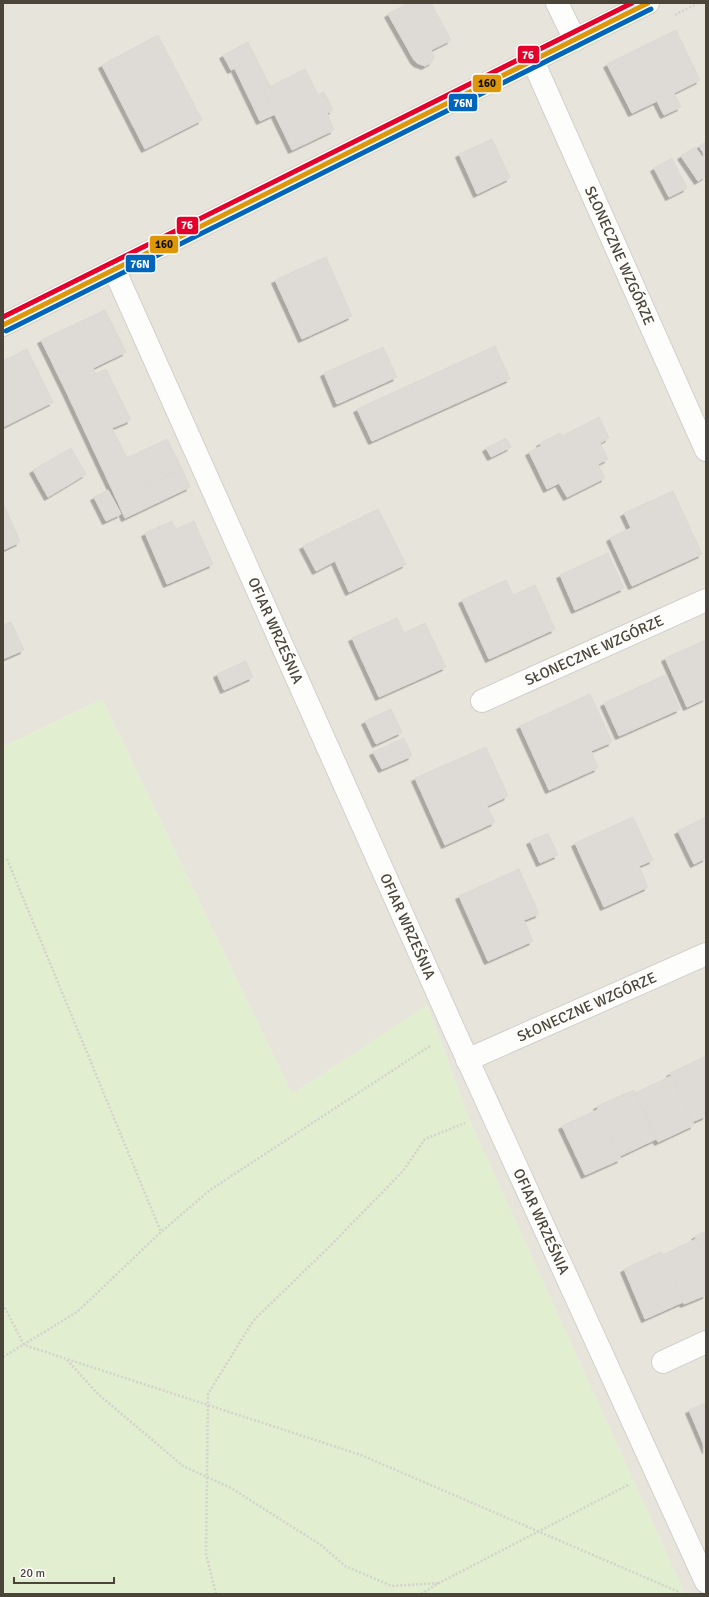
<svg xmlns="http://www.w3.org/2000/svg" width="709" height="1597" font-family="Signika,sans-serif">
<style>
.residential{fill:#e7e4dc}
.green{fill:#e1eecf}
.building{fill:#dedbd6;stroke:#dcd9d4;filter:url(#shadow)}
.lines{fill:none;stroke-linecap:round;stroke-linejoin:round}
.street-casing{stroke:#d2d0cb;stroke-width:24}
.secondary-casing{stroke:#d3cfc5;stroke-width:24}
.path{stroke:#d3d2cc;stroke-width:2.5;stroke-dasharray:2 2;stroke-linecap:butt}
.street{stroke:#fdfdfc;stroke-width:22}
.secondary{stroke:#f7f6f1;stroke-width:22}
.bus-1-casing{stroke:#fff;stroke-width:8}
.bus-2-casing{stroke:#fff;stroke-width:8}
.bus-3-casing{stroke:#fff;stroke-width:8}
.bus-1{stroke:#dd9709;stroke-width:5}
.bus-2{stroke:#0065bd;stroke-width:5}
.bus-3{stroke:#e4002b;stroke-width:5}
.labels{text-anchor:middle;stroke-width:3;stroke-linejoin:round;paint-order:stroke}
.street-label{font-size:15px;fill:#4b4439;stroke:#fff}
.line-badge{stroke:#fff;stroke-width:1.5}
.badge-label{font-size:11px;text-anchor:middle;font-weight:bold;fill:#fff}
.pale-badge-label{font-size:11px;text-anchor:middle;font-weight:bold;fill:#111}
</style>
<defs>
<filter id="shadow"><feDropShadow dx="-3.5" dy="3.5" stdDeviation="0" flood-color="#0004"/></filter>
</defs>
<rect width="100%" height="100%" fill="#f4f2ee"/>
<path class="residential" d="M3 3H706V1594H685L470 1121 427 1005 292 1094 102 699 3 747Z"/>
<path class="green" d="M102 699 292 1094 427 1005 470 1121 685 1594H3V747Z"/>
<g class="building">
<path d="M408 3H431L451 40 431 50 434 55 432 62 425 66 417 63 414 60 388 14Z"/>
<path d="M676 30 700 80 674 93 681 107 664 115 657 101 632 113 607 64Z"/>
<path d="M158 35 202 120 145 149 102 65Z"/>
<path d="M248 42 256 58 231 70 223 55Z"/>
<path d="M256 58 270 86 263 90 275 114 260 121 235 69Z"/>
<path d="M305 69 318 95 324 92 333 110 327 113 334 130 292 150 263 90Z"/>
<path d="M492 139 510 178 477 194 459 154Z"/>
<path d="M706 142V157L699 146Z"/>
<path d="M695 147 706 162V176L698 181 681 156Z"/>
<path d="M672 158 687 188 669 197 654 168Z"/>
<path d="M326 257 352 316 302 339 275 280Z"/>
<path d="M105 310 126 352 93 368 96 375 65 389 41 340Z"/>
<path d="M495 346 510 379 372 441 357 409Z"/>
<path d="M383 347 397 377 337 404 324 373Z"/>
<path d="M27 349 53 402 3 427V361Z"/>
<path d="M106 369 131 420 112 428 127 458 167 439 182 469 117 500 65 389Z"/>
<path d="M599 417 609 438 600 443 608 459 598 464 605 478 567 497 559 483 547 489 529 452 541 446 540 443 560 433 562 436Z"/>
<path d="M506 438 511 447 491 457 486 448Z"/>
<path d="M71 448 86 474 48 497 33 470Z"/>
<path d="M182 469 190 487 125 518 117 500Z"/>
<path d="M108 490 121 514 106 521 94 497Z"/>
<path d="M673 491 702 554 632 586 610 538 631 528 624 513Z"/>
<path d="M3 502 20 542 3 550Z"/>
<path d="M378 509 406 564 349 592 335 561 316 571 303 546Z"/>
<path d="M172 521 176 529 194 521 213 564 167 584 145 533Z"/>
<path d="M608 553 624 588 575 610 560 575Z"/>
<path d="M506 580 513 595 535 585 555 629 489 659 462 600Z"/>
<path d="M397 618 404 633 425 623 446 667 379 697 352 638Z"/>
<path d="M11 622 24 650 3 659V625Z"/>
<path d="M706 640V698L687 707 665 658Z"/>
<path d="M246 661 253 677 224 690 217 674Z"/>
<path d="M665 675 680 709 619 736 604 703Z"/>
<path d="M590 694 612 742 591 751 598 768 549 790 520 726Z"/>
<path d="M391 709 402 732 376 744 365 721Z"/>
<path d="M404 738 412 756 382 769 373 752Z"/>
<path d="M486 747 508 796 487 806 495 822 445 845 415 778Z"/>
<path d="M633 817 653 860 639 866 648 887 604 907 575 843Z"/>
<path d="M706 817V858L694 864 678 831Z"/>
<path d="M548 833 558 855 540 863 530 841Z"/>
<path d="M519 869 539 914 524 920 533 941 488 961 459 896Z"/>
<path d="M706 1056V1116L692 1122 670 1073Z"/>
<path d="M671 1076 694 1125 658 1142 635 1093Z"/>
<path d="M634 1090 656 1139 620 1156 597 1106Z"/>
<path d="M599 1109 621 1159 585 1175 562 1126Z"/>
<path d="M706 1231V1261L695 1236Z"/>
<path d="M696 1239 706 1261V1295L684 1304 662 1255Z"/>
<path d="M661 1252 683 1302 645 1319 624 1269Z"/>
<path d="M706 1403V1450L689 1410Z"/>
</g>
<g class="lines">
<defs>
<g id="street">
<path d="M557 3 575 40"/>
<path id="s1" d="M533 61 706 450"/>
<path id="s2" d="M114 269 454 1030 706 1582"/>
<path id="s3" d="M482 701 706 600"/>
<path id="s4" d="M467 1060 706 954"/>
<path d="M663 1362 706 1342"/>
</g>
<path id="secondary" d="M3 325 648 3"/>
</defs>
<use href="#street" class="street-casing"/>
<use href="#secondary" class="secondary-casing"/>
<g class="path">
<path d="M675 15 698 3"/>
<path d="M7 859 161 1232"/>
<path d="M3 1304 24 1345 361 1455 679 1592"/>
<path d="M3 1357 77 1312 161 1232 210 1190 430 1046"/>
<path d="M67 1360 98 1394 183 1466 231 1488 321 1545 345 1566 392 1586 439 1583"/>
<path d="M216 1594 206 1554 208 1394 253 1321 331 1245 403 1171 425 1139 465 1123"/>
<path d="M421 1594 439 1583 630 1484"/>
</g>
<use href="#street" class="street"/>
<use href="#secondary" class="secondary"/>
<defs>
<path id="bus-1" d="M3 325 648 3"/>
<path id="bus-2" d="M6 331 651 9"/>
<path id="bus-3" d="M3 317 632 3"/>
</defs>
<use href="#bus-1" class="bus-1-casing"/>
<use href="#bus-2" class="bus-2-casing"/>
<use href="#bus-3" class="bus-3-casing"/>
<use href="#bus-1" class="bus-1"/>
<use href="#bus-2" class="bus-2"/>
<use href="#bus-3" class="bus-3"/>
</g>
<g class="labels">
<g class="street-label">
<text dy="5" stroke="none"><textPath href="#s1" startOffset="213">SŁONECZNE WZGÓRZE</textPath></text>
<text dy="5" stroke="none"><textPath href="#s2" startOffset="396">OFIAR WRZEŚNIA</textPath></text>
<text dy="5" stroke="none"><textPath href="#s3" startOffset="123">SŁONECZNE WZGÓRZE</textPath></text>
<text dy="5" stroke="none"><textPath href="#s2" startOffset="720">OFIAR WRZEŚNIA</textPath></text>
<text dy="5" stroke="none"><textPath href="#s4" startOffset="131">SŁONECZNE WZGÓRZE</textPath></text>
<text dy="5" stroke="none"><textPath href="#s2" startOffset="1044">OFIAR WRZEŚNIA</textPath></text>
</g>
</g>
<g class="line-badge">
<rect x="517" y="45" width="23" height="19" rx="4" fill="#e4002b"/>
<rect x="472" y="74" width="30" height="19" rx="4" fill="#dd9709"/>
<rect x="448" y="93" width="30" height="19" rx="4" fill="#0065bd"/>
<rect x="176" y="216" width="23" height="19" rx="4" fill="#e4002b"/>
<rect x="149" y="235" width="30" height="19" rx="4" fill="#dd9709"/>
<rect x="125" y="254" width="31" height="19" rx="4" fill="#0065bd"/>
</g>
<g class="badge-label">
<text x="528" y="59">76</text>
<text x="463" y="107">76N</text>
<text x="187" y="229">76</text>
<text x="140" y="268">76N</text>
</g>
<g class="pale-badge-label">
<text x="487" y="87">160</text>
<text x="164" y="248">160</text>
</g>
<rect width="709" height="1597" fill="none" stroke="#4b4439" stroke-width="8"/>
<path d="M14 1577v6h100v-6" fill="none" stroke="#4b4439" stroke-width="2"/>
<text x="20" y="1577" font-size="12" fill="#4b4439" stroke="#ffffff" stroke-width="3" paint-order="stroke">20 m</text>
</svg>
